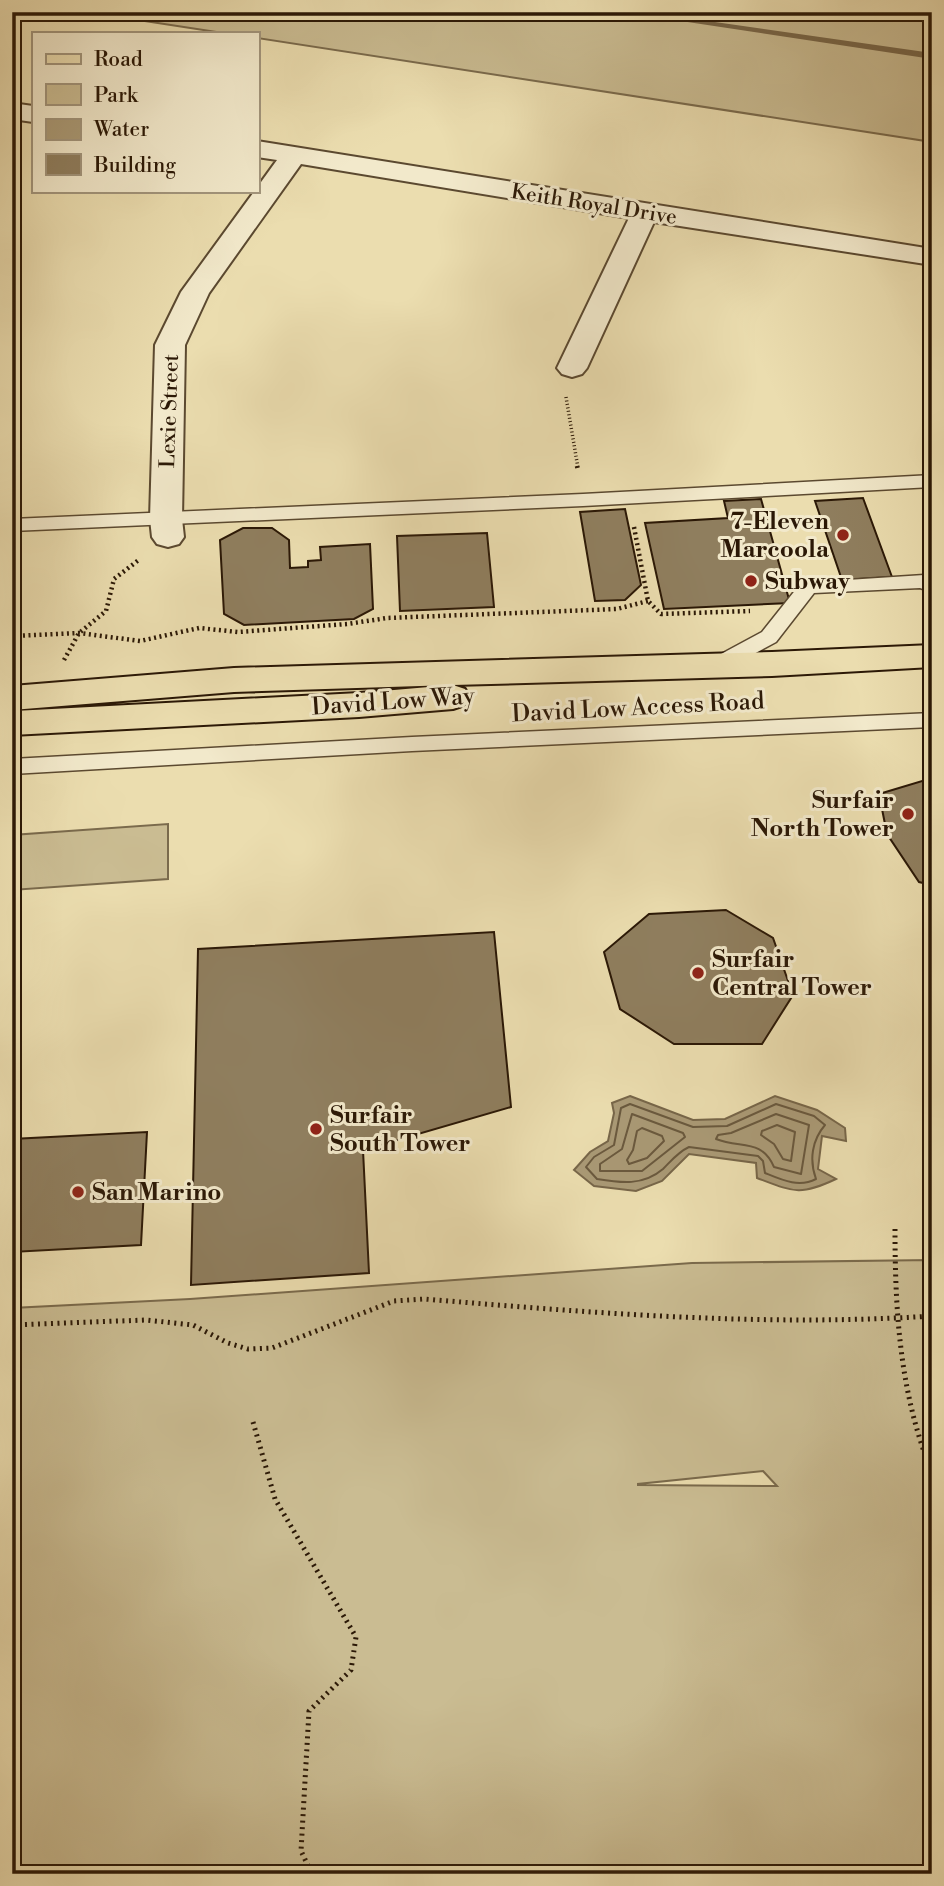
<svg xmlns="http://www.w3.org/2000/svg" width="944" height="1886" font-family="'Libre Bodoni',serif">
<style>
.green{fill:#cabc92;stroke:#7a6a4c;stroke-width:2;fill-rule:evenodd}
.water{fill:#aa9a76;stroke:#776649;stroke-width:2}
.lines{fill:none;stroke-linecap:round;stroke-linejoin:round}
.shore{stroke:#6a593e;stroke-width:2}
.stream{fill:#776649;fill-rule:evenodd}
.building{fill:#8f7e5e;stroke:#2b1806;stroke-width:2}
.lane-casing{stroke:#5b4930;stroke-width:3}
.street-casing{stroke:#5b4930;stroke-width:4}
.primary-casing{stroke:#2b1806;stroke-width:4}
.path-far2{stroke:#2b1806;stroke-width:3.5;stroke-dasharray:1 2.5;stroke-linecap:butt}
.path-far1{stroke:#2b1806;stroke-width:4.5;stroke-dasharray:2 3.5;stroke-linecap:butt}
.path{stroke:#2b1806;stroke-width:5;stroke-dasharray:2 4.5;stroke-linecap:butt}
.lane{fill:#f2e9cb;fill-rule:evenodd}
.street{fill:#f2e9cb;fill-rule:evenodd}
.primary{fill:#ebddaf;fill-rule:evenodd}
.poi-dot{fill:#8f2418;stroke:#f2e9cb;stroke-width:2.5}
.labels{text-anchor:middle;stroke-width:6;stroke-linejoin:round;paint-order:stroke}
.far-street-label{font-size:21px;fill:#2b1806;stroke:#f2e9cb}
.poi-label{font-size:24px;font-weight:bold;fill:#2b1806;stroke:#f2e9cb;text-anchor:start}
.street-label{font-size:24px;fill:#2b1806;stroke:#f2e9cb}
</style>
<rect width="100%" height="100%" fill="#ebddaf"/>
<filter id="stains"><feTurbulence type="fractalNoise" baseFrequency=".00286" numOctaves="4"/><feColorMatrix values="0 0 0 0 .2 0 0 0 0 .09 0 0 0 0 .02 0 0 0 .5 -.17"/></filter>
<radialGradient id="worn" r=".72"><stop offset=".6" stop-color="#630" stop-opacity="0"/><stop offset="1" stop-color="#630" stop-opacity=".3"/></radialGradient>
<g class="green">
<path d="M86 12H932V142L257 38V33H223Z"/>
<path d="M168 824V879L12 890V835Z"/>
<path d="M932 1260V1874H12V1308L190 1299 692 1263ZM763 1471 777 1486 638 1485V1484Z"/>
</g>
<path class="water" d="M630 1096 693 1120 725 1119 775 1096 817 1110 845 1128 846 1141 822 1136 818 1169 836 1179C800 1196 794 1192 757 1178L756 1163 689 1154 662 1181 636 1191 594 1186 574 1170 590 1152 608 1141 614 1113 612 1103Z"/>
<g class="lines">
<g class="shore">
<path d="M630 1104 693 1127 727 1126 776 1104 814 1116 825 1125C812 1140 809 1160 816 1179 799 1188 782 1180 765 1173L763 1161 758 1156 689 1147C678 1152 671 1161 663 1169 643 1186 621 1183 597 1179L586 1167 594 1157 614 1145 621 1108Z"/>
<path d="M632 1114 683 1133 685 1137 642 1171H600V1164L622 1149Z"/>
<path d="M776 1114 809 1125 801 1174 774 1167C761 1138 741 1149 716 1139L718 1135 731 1133Z"/>
<path d="M777 1125 795 1132 791 1161 783 1159 774 1144 761 1135 762 1131Z"/>
<path d="M642 1128 662 1136 664 1141 647 1158 629 1164 627 1160 633 1150 637 1131Z"/>
</g>
<path class="stream" d="M621 12H645L932 53V59Z"/>
</g>
<g class="building">
<path d="M863 498 892 577 842 580 815 501Z"/>
<path d="M761 499 790 603 664 609 645 523 728 518 724 501Z"/>
<path d="M625 509 641 585 625 600 595 601 580 512Z"/>
<path d="M243 528H272L289 540 290 568 308 567V561L321 560 320 547 370 544 373 609 354 619 244 625 224 614 220 540Z"/>
<path d="M487 533 494 607 400 611 397 536Z"/>
<path d="M932 778V885L919 882 887 834 879 794Z"/>
<path d="M726 910 773 938 793 995 762 1044H674L620 1009 604 952 649 914Z"/>
<path d="M494 932 511 1107 363 1150 369 1273 191 1285 198 949Z"/>
<path d="M147 1132 141 1245 12 1252V1139Z"/>
</g>
<g class="lines">
<defs>
<g id="lane">
<path d="M932 475V487L583 506 12 531V519L583 494Z"/>
<path d="M924 575 932 577V592L920 588 814 593 776 642 724 670H710L707 665 710 660 762 632 801 583Z"/>
<path d="M932 713V727L412 751 12 774V759L412 737Z"/>
</g>
<g id="street">
<path d="M12 103 33 106V122L12 119Z"/>
<path d="M257 141 932 249V265L654 222 587 368 582 374 572 377 562 374 557 368 629 218 301 164 209 293 185 345 182 519 184 537 179 544 168 547 157 544 152 537 150 519 155 345 181 292 277 160 257 157Z"/>
</g>
<path id="primary" d="M932 645V667L772 676 453 685 465 689 470 697 465 705 453 709 359 717 12 735 14 711 359 693 452 685 234 692 12 710V686L234 668 772 652Z"/>
</defs>
<use href="#lane" class="lane-casing"/>
<use href="#street" class="street-casing"/>
<use href="#primary" class="primary-casing"/>
<path class="path-far2" d="M566 397 578 468"/>
<g class="path-far1">
<path d="M577 466 578 471"/>
<path d="M634 527 648 601 661 614 750 611"/>
<path d="M12 636 79 633 140 641 199 628 238 632 347 624 387 618 617 609 648 601"/>
<path d="M64 660 79 633 106 611 114 579 140 559"/>
</g>
<g class="path">
<path d="M895 1229C895 1313 900 1394 932 1473"/>
<path d="M12 1325 146 1320 193 1325 228 1343 248 1349 272 1348 394 1301 424 1299C594 1313 762 1327 932 1316"/>
<path d="M253 1422 275 1499 356 1637 351 1670 309 1711 301 1851 312 1874"/>
</g>
<use href="#lane" class="lane"/>
<use href="#street" class="street"/>
<use href="#primary" class="primary"/>
</g>
<g class="poi-dot">
<circle cx="843" cy="535" r="7"/>
<circle cx="751" cy="581" r="7"/>
<circle cx="908" cy="814" r="7"/>
<circle cx="698" cy="973" r="7"/>
<circle cx="316" cy="1129" r="7"/>
<circle cx="78" cy="1192" r="7"/>
</g>
<g class="labels">
<g class="far-street-label">
<text transform="translate(594 204) rotate(9)" y="7">Keith Royal Drive</text>
<text transform="translate(169 411) rotate(-88)" y="7">Lexie Street</text>
</g>
<g class="poi-label">
<text x="829" y="529" text-anchor="end">7-Eleven<tspan x="829" dy="28">Marcoola</tspan></text>
<text x="765" y="589">Subway</text>
<text x="894" y="808" text-anchor="end">Surfair<tspan x="894" dy="28">North Tower</tspan></text>
<text x="712" y="967">Surfair<tspan x="712" dy="28">Central Tower</tspan></text>
<text x="330" y="1123">Surfair<tspan x="330" dy="28">South Tower</tspan></text>
<text x="92" y="1200">San Marino</text>
</g>
<g class="street-label">
<text transform="translate(393 701) rotate(-4)" y="8">David Low Way</text>
<text transform="translate(638 707) rotate(-3)" y="8">David Low Access Road</text>
</g>
</g>
<rect width="944" height="1886" fill="none" stroke="#ebddaf" stroke-width="42"/>
<rect x="14" y="14" width="916" height="1858" fill="none" stroke="#2b1806" stroke-width="3.5"/>
<rect x="21" y="21" width="902" height="1844" fill="none" stroke="#2b1806" stroke-width="2"/>
<rect x="32" y="32" width="228" height="161" fill="#f2e9cb" stroke="#a2957c" stroke-width="2"/>
<rect x="46" y="54" width="35" height="10" fill="#ebddaf" stroke="#a2957c" stroke-width="2"/>
<text x="94" y="66" font-size="21" fill="#2b1806">Road</text>
<rect x="46" y="84" width="35" height="21" fill="#cabc92" stroke="#a2957c" stroke-width="2"/>
<text x="94" y="102" font-size="21" fill="#2b1806">Park</text>
<rect x="46" y="119" width="35" height="21" fill="#aa9a76" stroke="#a2957c" stroke-width="2"/>
<text x="94" y="136" font-size="21" fill="#2b1806">Water</text>
<rect x="46" y="154" width="35" height="21" fill="#8f7e5e" stroke="#a2957c" stroke-width="2"/>
<text x="94" y="172" font-size="21" fill="#2b1806">Building</text>
<rect width="100%" height="100%" filter="url(#stains)"/>
<rect width="100%" height="100%" fill="url(#worn)"/>
</svg>
